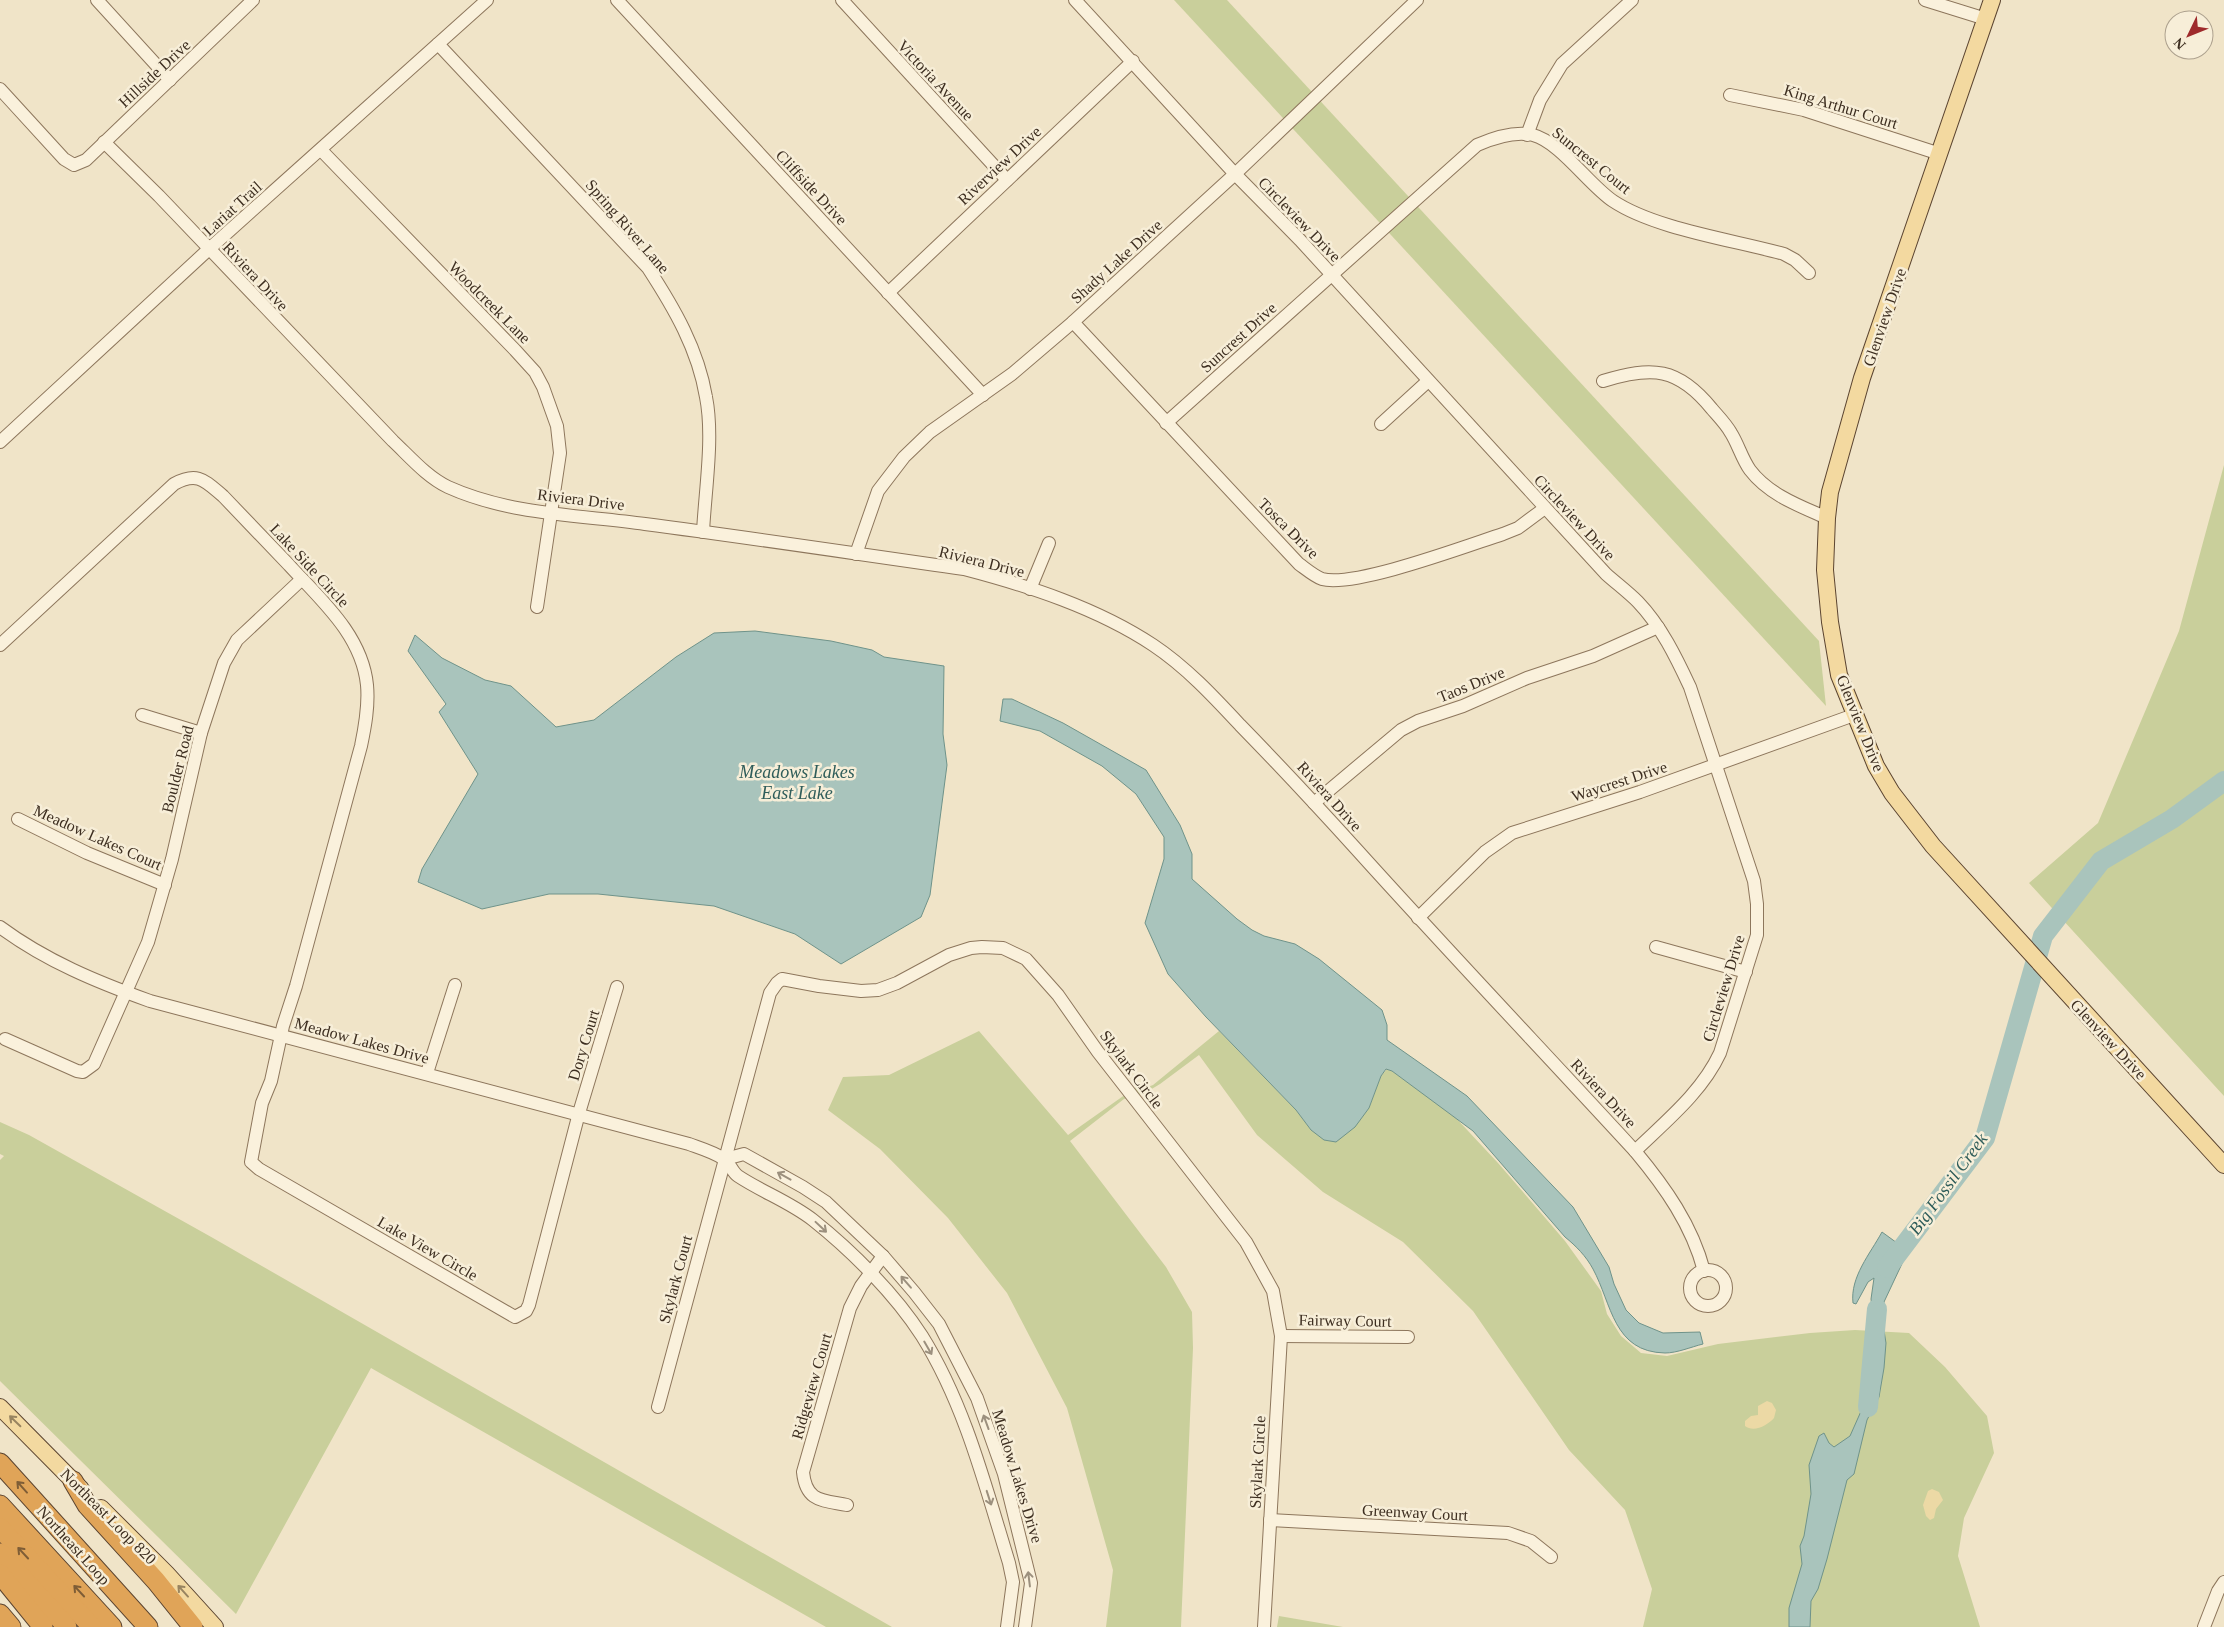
<svg xmlns="http://www.w3.org/2000/svg" width="2224" height="1627" font-family="Georgia,serif">
<style>
.green{fill:#c9cf9b}
.sand{fill:#ecd9a5}
.water{fill:#a9c4bc;stroke:#6f938a}
.lines{fill:none;stroke-linecap:round;stroke-linejoin:round}
.river{stroke:#a9c4bc;stroke-width:20}
.minor-casing{stroke:#8d765c;stroke-width:14}
.major-casing{stroke:#5b4430;stroke-width:18}
.highway-casing{stroke:#5b4430;stroke-width:21}
.minor{stroke:#faf1dc;stroke-width:12}
.major{stroke:#f3d9a0;stroke-width:16}
.highway{stroke:#e0a458;stroke-width:19}
.oneway{stroke:#9c907e}
.oneway2{stroke:#988460}
.oneway3{stroke:#7e5d36}
.labels{text-anchor:middle;stroke-width:5;stroke-linejoin:round;paint-order:stroke}
.street-label{font-size:16px;fill:#3d2e20;stroke:#f7eed8}
.water-label{font-size:18px;font-style:italic;fill:#2f5d5a;stroke:#f7eed8}
</style>
<rect width="100%" height="100%" fill="#f0e4c8"/>
<g class="green">
<path d="M1174 0H1227L1819 641 1826 706Z"/>
<path d="M2224 465V1096L2029 883 2098 823 2179 631Z"/>
<path d="M979 1031 1068 1135 1136 1087 1145 1088 1153 1085 1219 1031 1296 1110 1311 1130 1369 1108 1381 1076 1387 1069 1392 1071 1455 1117 1498 1163 1565 1241 1601 1291 1607 1314 1621 1336 1641 1353 1667 1356 1718 1344 1810 1333 1855 1330 1909 1333 1945 1367 1987 1416 1994 1453 1964 1518 1958 1556 1980 1627H1643L1652 1589 1625 1510 1569 1450 1473 1311 1403 1242 1323 1192 1257 1135 1199 1055 1160 1084 1145 1093 1124 1099 1070 1141 1166 1267 1192 1312 1193 1348 1181 1627H1106L1113 1570 1067 1408 1007 1293 948 1218 880 1149 828 1110 843 1077 889 1075Z"/>
<path d="M0 1122 29 1135 213 1238 892 1627H826L371 1368 236 1614 0 1381V1160L4 1156 0 1154Z"/>
<path d="M1279 1616 1343 1627H1277Z"/>
</g>
<g class="sand">
<path d="M1767 1401 1772 1403 1776 1410 1774 1418C1768 1425 1754 1433 1745 1426V1421L1751 1416 1758 1415V1406Z"/>
<path d="M1932 1489 1939 1492 1943 1500 1936 1509 1934 1518 1930 1520 1926 1516 1923 1505 1928 1491Z"/>
</g>
<g class="water">
<path d="M755 631 831 641 872 650 884 657 944 666 943 734 947 765 930 895 921 917 841 964 795 934 714 906 598 894H549L482 909 418 882 422 869 478 774 439 712 446 704 408 651 415 635 442 658 485 680 511 686 556 727 594 720 676 657 714 633Z"/>
<path d="M1003 699H1012L1063 723 1146 770 1180 825 1192 854V879L1237 919 1252 930 1264 936 1295 944 1319 959 1382 1010 1387 1025V1040L1467 1096 1573 1207 1609 1267 1614 1284 1626 1310 1639 1323 1663 1333 1700 1332 1703 1344C1691 1347 1677 1353 1665 1353 1613 1352 1612 1304 1593 1269 1586 1256 1576 1246 1565 1237L1473 1131 1392 1071 1386 1069 1381 1076 1369 1108 1355 1127 1336 1142 1324 1140 1311 1130 1296 1110 1206 1017 1168 974 1145 923 1164 859V837L1136 794 1102 766 1040 731 1000 721Z"/>
<path d="M1882 1232 1908 1251 1884 1302 1882 1318 1886 1343 1884 1368 1879 1397 1867 1420 1854 1474 1847 1480 1827 1559 1818 1589 1811 1601 1810 1627H1789V1608L1802 1564 1800 1546 1804 1536 1811 1494 1809 1465 1819 1436 1824 1433 1829 1443 1834 1447 1850 1436 1866 1400 1875 1365 1876 1343 1871 1299 1874 1278 1868 1282 1856 1304 1853 1303C1850 1277 1870 1254 1882 1232Z"/>
</g>
<g class="lines">
<g class="river">
<path d="M1887 1268 1985 1138 2043 936 2101 861 2172 819 2224 781"/>
<path d="M1868 1407 1877 1309"/>
</g>
<defs>
<g id="minor">
<path d="M97 0 170 80"/>
<path d="M617 0 983 395"/>
<path d="M842 0 1007 180"/>
<path d="M1075 0 1235 174 1300 240 1606 574C1616 583 1628 592 1638 602 1661 626 1676 657 1690 687L1754 881 1757 904V935L1720 1053C1702 1092 1666 1121 1635 1151"/>
<path d="M1925 0 1986 19"/>
<path d="M438 44 648 268C674 308 698 349 706 397 714 437 705 491 703 532"/>
<path d="M0 89 64 159 74 165 86 160 253 0"/>
<path d="M1730 95 1804 110 1940 154"/>
<path d="M1527 135 1540 100 1562 64 1632 0"/>
<path d="M104 142 159 196 393 441C410 457 427 477 448 487 510 515 580 515 645 524 752 538 858 554 964 569 1029 586 1097 608 1153 645 1186 667 1213 696 1240 725 1280 766 1319 808 1358 851 1449 952 1543 1051 1635 1151 1665 1187 1692 1225 1704 1271"/>
<path d="M321 150 515 350 535 372 543 387 557 426 560 453 537 607"/>
<path d="M888 293 1133 61"/>
<path d="M1073 322 1299 564C1306 569 1314 576 1322 579 1354 588 1466 546 1503 534L1518 528 1545 508"/>
<path d="M1603 381C1652 366 1678 367 1712 409 1718 416 1726 424 1731 433 1738 444 1742 459 1750 470 1769 495 1800 506 1827 518"/>
<path d="M1166 423 1477 145C1493 138 1516 131 1533 135 1560 142 1589 185 1613 201 1655 229 1734 240 1784 254L1795 260 1809 273"/>
<path d="M1381 424 1428 381"/>
<path d="M0 442 209 249 487 0"/>
<path d="M856 554 878 491 904 457 930 432 1012 374 1073 322 1235 174 1417 0"/>
<path d="M1030 589 1049 543"/>
<path d="M0 645 174 484C198 471 205 481 223 496 245 519 267 542 289 565 321 600 362 635 367 685 369 706 365 727 361 746L296 986 283 1026 271 1081 262 1103 251 1162 259 1169 515 1317 526 1311 529 1305 579 1113 617 987"/>
<path d="M142 715 201 733"/>
<path d="M1314 803 1401 730 1418 721 1463 706 1527 678 1593 656 1658 627"/>
<path d="M18 819 87 853 165 885"/>
<path d="M1418 918 1485 852 1512 833 1640 792 1854 715"/>
<path d="M0 927C46 961 97 982 150 1001L689 1144C700 1148 714 1152 724 1159 730 1163 732 1172 738 1176 762 1192 790 1202 813 1220 852 1251 895 1294 922 1336 965 1405 985 1485 1009 1563L1013 1582 1007 1627"/>
<path d="M1656 947 1746 972"/>
<path d="M5 1039 77 1071 83 1072 94 1064 148 942 172 859 201 733 224 663 237 640 302 579"/>
<path d="M427 1073 455 985"/>
<path d="M725 1159 744 1154 803 1187 826 1202 883 1256 914 1292 939 1324 977 1398 1004 1474 1031 1583 1025 1627"/>
<circle cx="1708" cy="1288" r="18"/>
<path d="M1281 1336 1408 1337"/>
<path d="M658 1407 770 993 777 983 782 979 819 986 861 991 878 990 897 983 949 955 971 948 982 947 1003 948 1026 959 1058 995 1098 1052 1246 1242 1273 1291 1281 1336 1264 1627"/>
<path d="M847 1505C822 1500 806 1502 803 1472L850 1308 861 1286 883 1256"/>
<path d="M1270 1520 1508 1533 1531 1541 1551 1557"/>
<path d="M2204 1627 2218 1591 2224 1582"/>
</g>
<g id="major">
<path d="M1992 0 1862 378 1830 492 1827 518 1825 570 1830 622 1839 675 1876 766 1892 793 1933 846 2224 1165"/>
<path d="M0 1407 81 1489"/>
<path d="M101 1508 166 1573 215 1627"/>
</g>
<g id="highway">
<path d="M0 1463 148 1627"/>
<path d="M73 1481 87 1505 156 1581 193 1627"/>
<path d="M0 1505 112 1627"/>
<path d="M0 1528 92 1627"/>
<path d="M0 1553 67 1627"/>
<path d="M0 1574 43 1627"/>
<path d="M0 1614 11 1627"/>
</g>
</defs>
<use href="#minor" class="minor-casing"/>
<use href="#major" class="major-casing"/>
<use href="#highway" class="highway-casing"/>
<use href="#minor" class="minor"/>
<use href="#major" class="major"/>
<use href="#highway" class="highway"/>
</g>
<defs><path id="oneway-shaft" d="M-6 0H5M1.5-3L5.5 0L1.5 3" fill="none" stroke-width="1.6" stroke-linecap="round" stroke-linejoin="round" transform="scale(1.25)"/></defs>
<g class="oneway">
<use href="#oneway-shaft" transform="translate(784 1176) rotate(-151)"/>
<use href="#oneway-shaft" transform="translate(821 1227) rotate(43)"/>
<use href="#oneway-shaft" transform="translate(906 1282) rotate(-131)"/>
<use href="#oneway-shaft" transform="translate(928 1348) rotate(60)"/>
<use href="#oneway-shaft" transform="translate(986 1422) rotate(-110)"/>
<use href="#oneway-shaft" transform="translate(989 1498) rotate(72)"/>
<use href="#oneway-shaft" transform="translate(1029 1579) rotate(-97)"/>
</g>
<g class="oneway2">
<use href="#oneway-shaft" transform="translate(15 1421) rotate(-136)"/>
<use href="#oneway-shaft" transform="translate(183 1591) rotate(-132)"/>
</g>
<g class="oneway3">
<use href="#oneway-shaft" transform="translate(22 1487) rotate(-132)"/>
<use href="#oneway-shaft" transform="translate(23 1553) rotate(-133)"/>
<use href="#oneway-shaft" transform="translate(79 1591) rotate(-133)"/>
</g>
<g class="labels">
<g class="street-label">
<text transform="translate(154 73) rotate(-43)" y="6">Hillside Drive</text>
<text transform="translate(936 80) rotate(47)" y="6">Victoria Avenue</text>
<text transform="translate(1841 106) rotate(17)" y="6">King Arthur Court</text>
<text transform="translate(1592 160) rotate(39)" y="6">Suncrest Court</text>
<text transform="translate(999 165) rotate(-43)" y="6">Riverview Drive</text>
<text transform="translate(812 187) rotate(47)" y="6">Cliffside Drive</text>
<text transform="translate(232 208) rotate(-42)" y="6">Lariat Trail</text>
<text transform="translate(1300 219) rotate(46)" y="6">Circleview Drive</text>
<text transform="translate(628 226) rotate(49)" y="6">Spring River Lane</text>
<text transform="translate(1116 261) rotate(-42)" y="6">Shady Lake Drive</text>
<text transform="translate(256 276) rotate(47)" y="6">Riviera Drive</text>
<text transform="translate(490 302) rotate(45)" y="6">Woodcreek Lane</text>
<text transform="translate(1884 317) rotate(-71)" y="6">Glenview Drive</text>
<text transform="translate(1238 337) rotate(-42)" y="6">Suncrest Drive</text>
<text transform="translate(581 499) rotate(7)" y="6">Riviera Drive</text>
<text transform="translate(1575 517) rotate(47)" y="6">Circleview Drive</text>
<text transform="translate(1289 528) rotate(45)" y="6">Tosca Drive</text>
<text transform="translate(982 561) rotate(14)" y="6">Riviera Drive</text>
<text transform="translate(310 565) rotate(47)" y="6">Lake Side Circle</text>
<text transform="translate(1471 684) rotate(-22)" y="6">Taos Drive</text>
<text transform="translate(1861 723) rotate(68)" y="6">Glenview Drive</text>
<text transform="translate(177 769) rotate(-76)" y="6">Boulder Road</text>
<text transform="translate(1619 781) rotate(-18)" y="6">Waycrest Drive</text>
<text transform="translate(1330 796) rotate(48)" y="6">Riviera Drive</text>
<text transform="translate(98 837) rotate(24)" y="6">Meadow Lakes Court</text>
<text transform="translate(1723 988) rotate(-73)" y="6">Circleview Drive</text>
<text transform="translate(2109 1039) rotate(47)" y="6">Glenview Drive</text>
<text transform="translate(362 1040) rotate(15)" y="6">Meadow Lakes Drive</text>
<text transform="translate(583 1045) rotate(-73)" y="6">Dory Court</text>
<text transform="translate(1132 1069) rotate(53)" y="6">Skylark Circle</text>
<text transform="translate(1604 1093) rotate(47)" y="6">Riviera Drive</text>
<text transform="translate(428 1248) rotate(30)" y="6">Lake View Circle</text>
<text transform="translate(675 1279) rotate(-75)" y="6">Skylark Court</text>
<text transform="translate(1345 1320) rotate(1)" y="6">Fairway Court</text>
<text transform="translate(811 1386) rotate(-74)" y="6">Ridgeview Court</text>
<text transform="translate(1257 1462) rotate(-87)" y="6">Skylark Circle</text>
<text transform="translate(1018 1476) rotate(73)" y="6">Meadow Lakes Drive</text>
<text transform="translate(1415 1512) rotate(3)" y="6">Greenway Court</text>
<text transform="translate(109 1516) rotate(45)" y="6">Northeast Loop 820</text>
<text transform="translate(74 1545) rotate(48)" y="6">Northeast Loop</text>
</g>
<g class="water-label">
<text x="797" y="778">Meadows Lakes<tspan x="797" dy="21">East Lake</tspan></text>
<text transform="translate(1948 1184) rotate(-54)" y="6">Big Fossil Creek</text>
</g>
</g>
<g transform="translate(2189 35) rotate(227)"><circle r="24" fill="#f7eed8" stroke="#ada18e"/>
<path d="M0-4L9 19L0 12L-9 19Z" fill="#9e2a2b"/>
<text y="-8" font-size="14" font-weight="bold" text-anchor="middle" fill="#3d2e20">N</text>
</g>
</svg>
